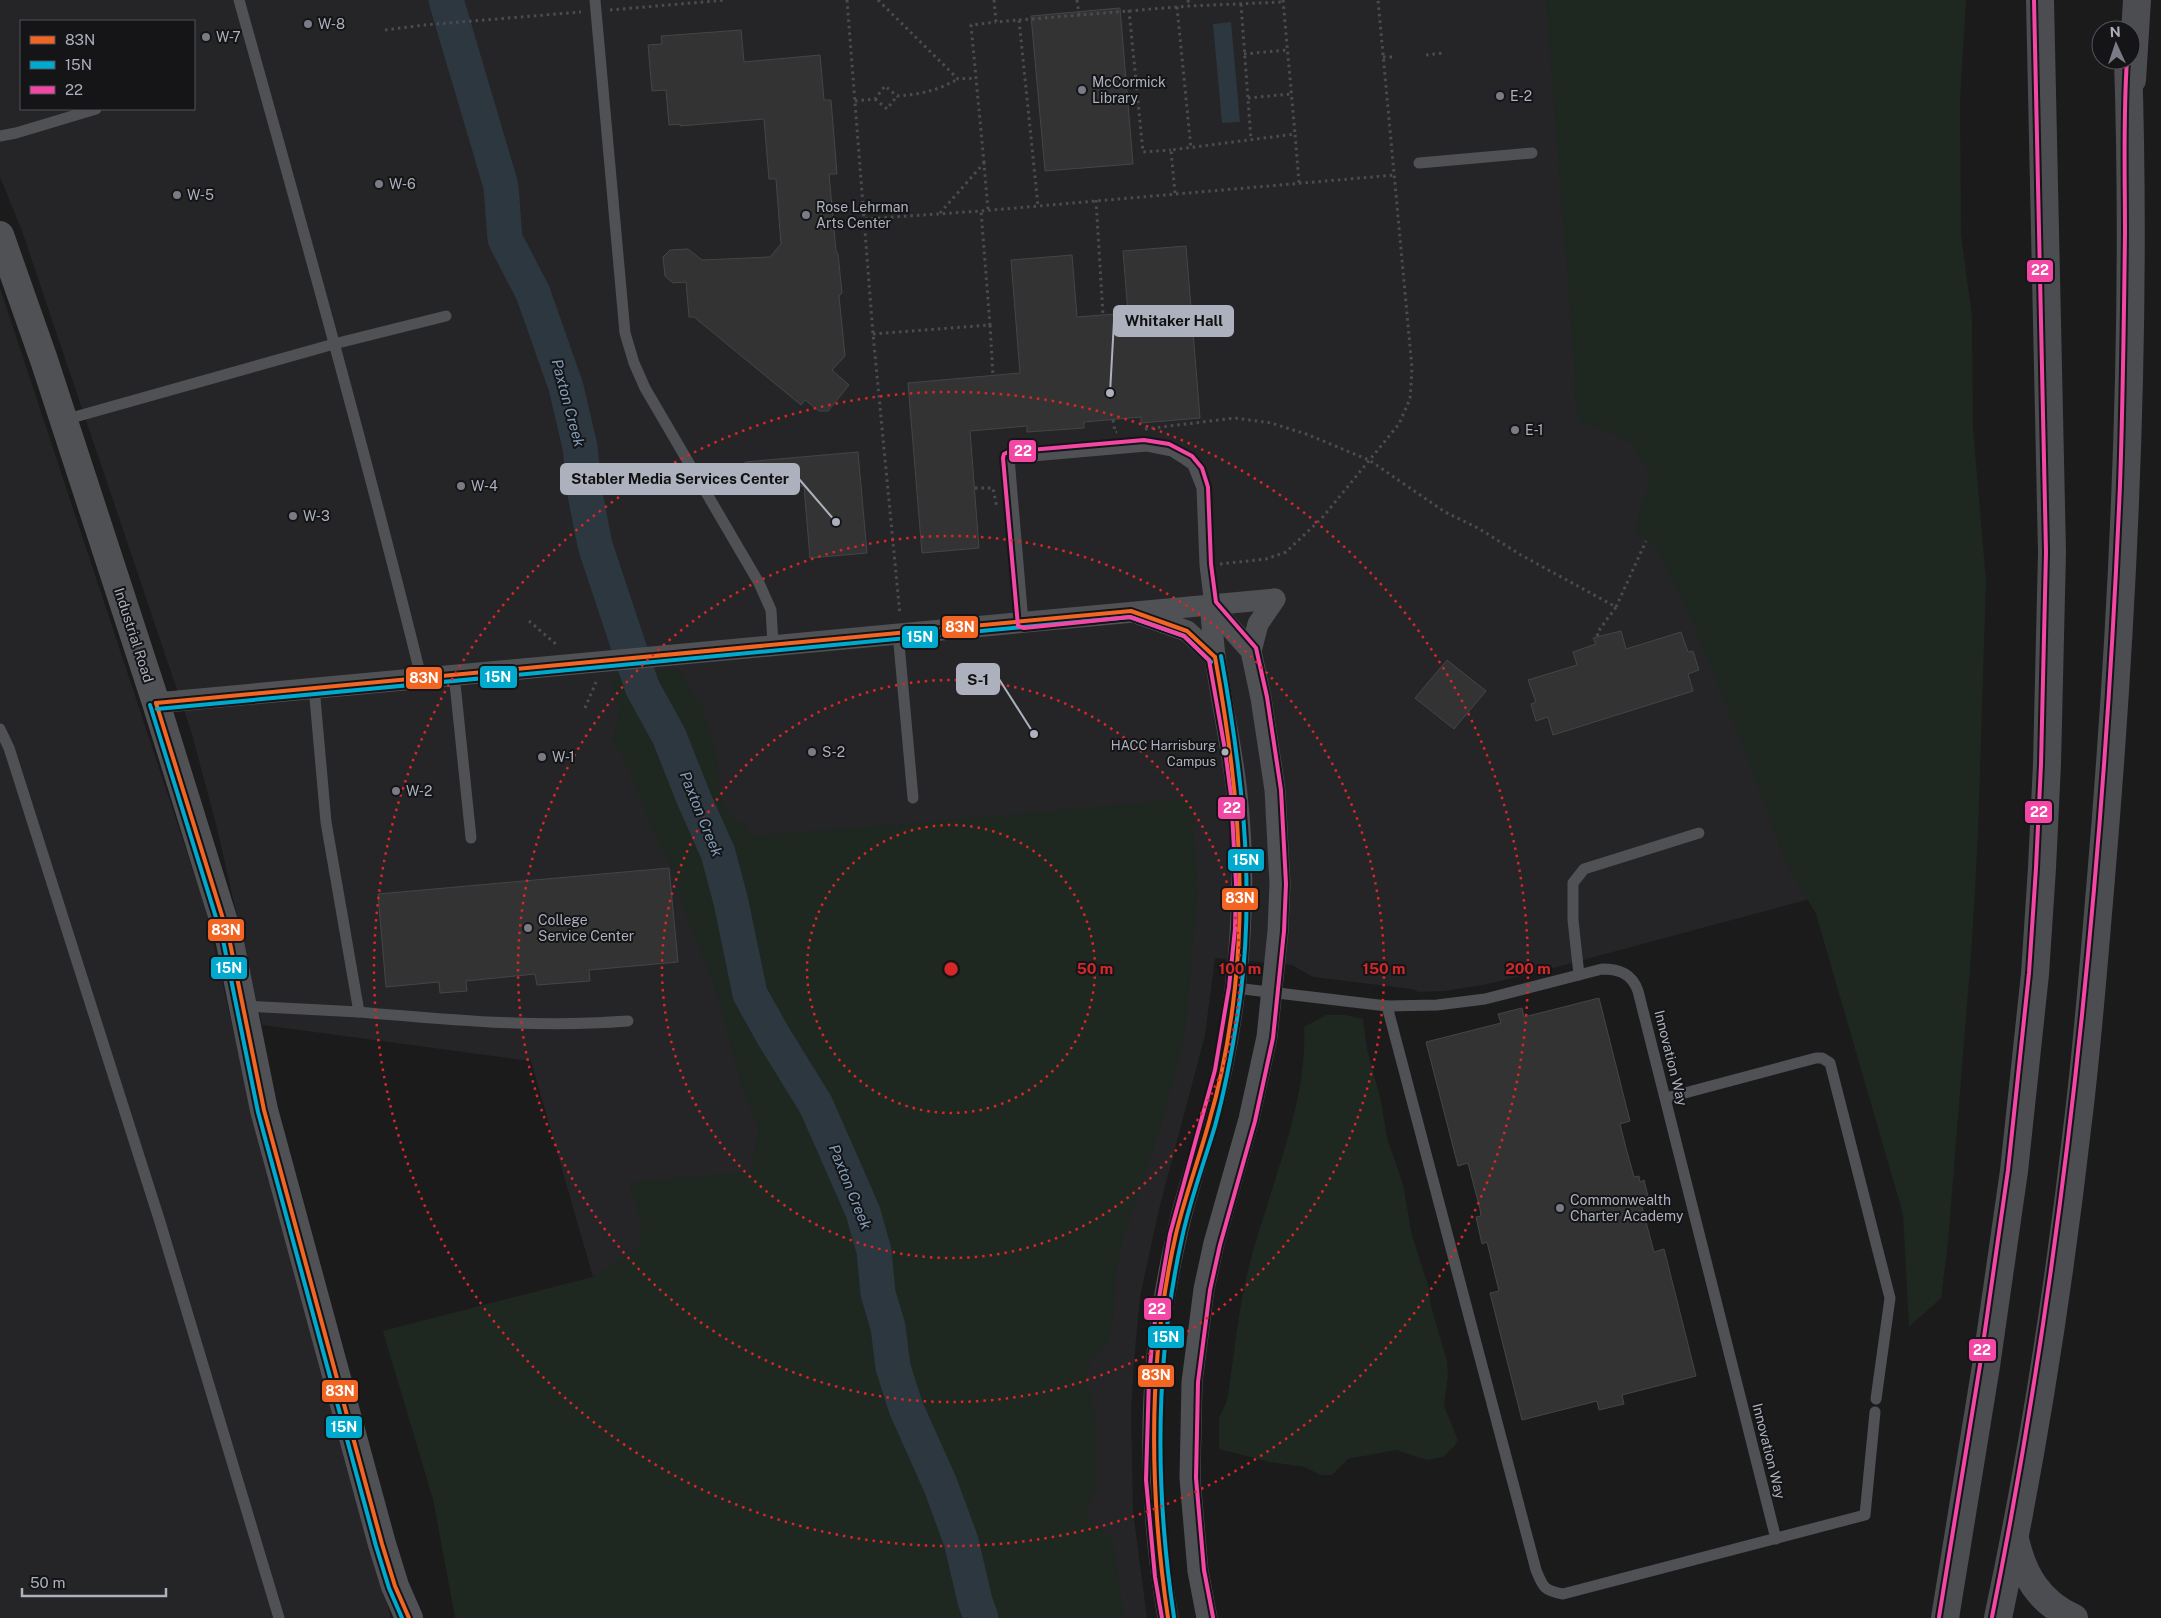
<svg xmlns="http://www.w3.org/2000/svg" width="2161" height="1618" font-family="'Public Sans',sans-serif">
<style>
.built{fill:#252528;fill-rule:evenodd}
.green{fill:#1e2720}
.water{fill:#2c373f}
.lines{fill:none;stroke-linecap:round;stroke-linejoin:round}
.river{stroke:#2c373f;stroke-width:35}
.building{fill:#333334;stroke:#444548}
.path{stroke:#4b4c4f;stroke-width:3;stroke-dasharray:2.5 4;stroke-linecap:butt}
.service{stroke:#4f5155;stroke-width:11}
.minor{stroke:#4f5155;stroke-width:21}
.tertiary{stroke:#4f5155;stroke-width:28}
.motorway{stroke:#4c4d51;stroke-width:28}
.bus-1-casing{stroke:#151518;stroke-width:8}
.bus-2-casing{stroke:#151518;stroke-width:8}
.bus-3-casing{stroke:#151518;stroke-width:8}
.bus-1{stroke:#f26522;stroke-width:4}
.bus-2{stroke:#00a9ce;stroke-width:4}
.bus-3{stroke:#f346a5;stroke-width:4}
.ring{fill:none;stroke:#d62828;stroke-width:2.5;stroke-dasharray:2.5 5}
.poi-dot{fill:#797c85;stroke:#151518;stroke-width:2}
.bus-dot{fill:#acb1bd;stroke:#151518;stroke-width:2}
.labels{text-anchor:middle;stroke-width:4;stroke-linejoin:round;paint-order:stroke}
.bus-label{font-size:13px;fill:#acb1bd;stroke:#151518;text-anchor:end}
.poi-label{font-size:14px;fill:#acb1bd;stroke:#151518;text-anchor:start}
.street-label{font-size:14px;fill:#acb1bd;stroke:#151518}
.water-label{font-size:15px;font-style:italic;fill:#809fbb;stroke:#151518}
.centre{fill:#d62828;stroke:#151518;stroke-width:2.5}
.ring-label{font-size:15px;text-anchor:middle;font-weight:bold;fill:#d62828;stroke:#151518;stroke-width:4;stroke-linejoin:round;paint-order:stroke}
.leader{fill:none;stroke:#acb1bd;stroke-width:2}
.callout-dot{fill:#acb1bd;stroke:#151518;stroke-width:2}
.callout{fill:#acb1bd;stroke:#acb1bd;stroke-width:2}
.callout-label{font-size:15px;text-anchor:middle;font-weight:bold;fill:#111}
.line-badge{stroke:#151518;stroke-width:2}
.badge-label{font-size:14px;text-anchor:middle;font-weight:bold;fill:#fff}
</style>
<rect width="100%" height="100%" fill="#1b1b1c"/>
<g class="built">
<path d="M0 0H1913L1944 863 1542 971 1483 985 1444 991 1419 992 1411 989 1313 977 1292 965 1215 958 1205 1035 1159 1209 1140 1297 1135 1350 1131 1412 1133 1511 1147 1618H457L433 1499 383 1331 593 1277 531 1061 262 1025 217 828 192 734 22 231 0 177ZM21 21H194V109H21Z"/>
<path d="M0 288 205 907 257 1132 391 1618H0Z"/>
</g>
<g class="green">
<path d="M1546 0H1966L1960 101 1961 234 1972 317 1973 429 1986 581 1978 835 1972 943 1948 1243 1941 1298 1909 1327 1903 1214 1816 914 1787 865 1744 749 1692 620 1655 546 1635 531 1650 476 1632 443 1600 428 1579 422 1575 397 1574 359Z"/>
<path d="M679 669 704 713 717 755 719 785 724 805 735 822 746 821 748 836 942 821 1191 798 1198 893 1184 1039 1161 1126 1122 1241 1115 1279 1114 1311 1108 1343 1090 1361 1087 1369 1085 1383 1091 1396 1096 1421V1491L1086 1507 1088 1518 1113 1540 1124 1618H455L433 1499 383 1331 593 1277 640 1247 641 1220 629 1182 750 1172 759 1131 742 1086 713 980 687 918 671 864 656 838 627 764 612 740 620 712 611 676Z"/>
<path d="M1326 1015H1345L1363 1019 1367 1049 1381 1101 1387 1138 1403 1184 1412 1236 1429 1288 1431 1306 1447 1361 1448 1375 1444 1406 1458 1440 1454 1447 1443 1457 1427 1460 1396 1450 1348 1459 1332 1475H1320L1305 1467 1270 1462 1219 1449V1418L1227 1401C1234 1357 1238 1310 1249 1266 1268 1191 1308 1105 1304 1027Z"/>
</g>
<path class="water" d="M1231 22 1240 122 1222 123 1213 24Z"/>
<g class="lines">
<path class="river" d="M446 0 501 186 505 239 533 293 566 387 580 447 585 494 595 545 642 687 669 736 694 799 718 853 731 902 750 994 774 1037 816 1105 863 1212 874 1251 878 1293 888 1327 893 1367 906 1408 940 1484 961 1541 975 1601 981 1618"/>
</g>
<g class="building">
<path d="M1120 8 1133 164 1045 171 1031 16Z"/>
<path d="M741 30 744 62 820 55 824 100H831L837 174H829L836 251 838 254 842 293 839 296 845 356 832 370 849 385 828 411H819L805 400 801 405 694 317H689L686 282 673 283 665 276 663 257 670 250 688 249 702 260 770 257 781 244 776 179H769L764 119 680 126V124L669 125 666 90 652 91 648 45 662 44 661 36Z"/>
<path d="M1186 246 1200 418 1141 423V417L1084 422V428L1027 432V426L970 431 979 548 922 553 908 383 1020 373 1011 260 1072 255 1077 317 1128 313 1123 251Z"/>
<path d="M858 452 867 553 810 558 804 486 748 491 745 462Z"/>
<path d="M1621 631 1626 649 1681 632 1688 652 1693 651 1699 670 1688 674 1693 691 1553 735 1548 717 1536 721 1531 704 1536 702 1528 680 1577 665 1573 652 1596 644 1593 638Z"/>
<path d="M1447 660 1486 691 1454 729 1415 698Z"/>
<path d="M669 868 678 962 589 970 590 981 537 985 535 974 466 981 467 991 440 993 439 982 386 987 378 894Z"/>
<path d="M1599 998 1630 1121 1620 1124 1626 1148 1634 1177 1639 1176 1640 1182 1644 1180 1648 1196 1643 1197 1644 1202 1641 1203 1654 1252 1664 1249 1696 1376 1622 1395 1624 1404 1599 1410 1597 1401 1522 1420 1490 1293 1499 1291 1487 1242 1482 1244 1476 1217 1481 1216 1480 1209 1468 1163 1458 1166 1426 1042 1501 1023 1498 1014 1522 1008 1524 1017Z"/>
</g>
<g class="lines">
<g class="path">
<path d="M847 0 873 334 900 615"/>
<path d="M878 0 958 79 976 78"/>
<path d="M994 0 996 22 1019 20 1038 206"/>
<path d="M1077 0 1079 15"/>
<path d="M1188 0 1189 6"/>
<path d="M1283 0 1295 134"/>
<path d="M1241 4 1251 140"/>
<path d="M1177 7 1191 149"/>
<path d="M610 10 726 0"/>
<path d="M1129 10 1143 152 1171 150"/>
<path d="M1019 20 1189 6 1283 2"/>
<path d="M385 30 424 25 581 12"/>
<path d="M1244 54 1287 50"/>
<path d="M1426 55 1444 53"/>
<path d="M1383 57H1396"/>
<path d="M1248 98 1291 94"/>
<path d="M875 99 887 109 897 96"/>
<path d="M855 101 875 99 885 86 897 96C922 94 936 91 958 79"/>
<path d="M984 163 971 25 996 22"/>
<path d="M1175 193 1171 150 1295 134 1299 183"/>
<path d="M1096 200 1103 315"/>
<path d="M940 213 984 163 988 210"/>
<path d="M865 219 981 211 1395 175"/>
<path d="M990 325 993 376"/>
<path d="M873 334 990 325 981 211"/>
<path d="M1113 420 1115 432H1117"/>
<path d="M1145 429 1235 418 1271 423 1306 434 1369 460 1445 512 1478 528 1521 555 1616 607 1597 633 1598 636"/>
<path d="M975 488H993L997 508"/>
<path d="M1220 564 1266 559 1286 552 1322 518 1399 424 1410 399 1412 368 1378 0"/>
<path d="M1616 607 1646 541"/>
<path d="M529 621 557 645"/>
<path d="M585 708 596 682"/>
</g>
<g class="service">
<path d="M239 0C302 225 365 450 421 677"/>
<path d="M595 0 625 333 634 363 645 388 759 583 771 610 773 644"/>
<path d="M0 136 16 133 96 109"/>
<path d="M1419 163 1532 153"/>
<path d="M64 420 334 344 446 316"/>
<path d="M1023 622 1009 458 1147 446 1172 451 1183 458 1193 465 1202 488 1205 565 1210 605"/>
<path d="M898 633 913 798"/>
<path d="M454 674 471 838"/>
<path d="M0 729 9 748 160 1222 279 1618"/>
<path d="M1579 975 1573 920V883L1584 869 1699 833"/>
<path d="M1235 988 1387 1006 1437 1005 1485 999 1602 969C1620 969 1632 974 1638 991L1776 1539"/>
<path d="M243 1006 359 1012 326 822 314 687"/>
<path d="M1387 1006 1536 1570C1543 1587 1544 1591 1563 1594L1865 1515 1875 1412"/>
<path d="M359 1012C449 1020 538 1028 628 1021"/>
<path d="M1666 1098 1816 1058H1822L1830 1063 1890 1298 1876 1399"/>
</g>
<g class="minor">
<path d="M1139 614 1187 631 1215 657"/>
<path d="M1251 651 1258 624 1275 599"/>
<path d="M156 703 1275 599"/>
<path d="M1168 1618C1146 1490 1147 1361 1177 1234 1186 1192 1201 1152 1212 1110 1223 1071 1230 1030 1235 989 1243 924 1244 858 1237 794 1232 747 1221 702 1215 656 1213 639 1212 622 1210 605"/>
<path d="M1207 1618 1198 1571 1190 1478 1192 1382 1204 1289 1214 1243 1249 1119 1267 1037 1278 931 1280 884 1275 790 1261 698 1251 651 1210 605"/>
</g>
<path class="tertiary" d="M0 235 44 360 156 703 229 938 264 1110 382 1544 395 1586 409 1618"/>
<g class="motorway">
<path d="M2132 80 2137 0"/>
<path d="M2015 1539C2023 1575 2039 1602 2074 1618"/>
<path d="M1945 1618 1986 1366 2014 1171 2035 974 2042 868 2047 764 2052 552 2040 0"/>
<path d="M1998 1618C2033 1454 2059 1287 2078 1121 2088 1040 2094 959 2101 878 2124 606 2137 333 2128 60"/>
</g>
<defs>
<g id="bus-1">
<path d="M156 703 1131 611 1187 631 1215 657"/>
<path d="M156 703 229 938 264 1110 382 1544 395 1586 409 1618"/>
<path d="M1168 1618C1149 1490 1147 1361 1176 1234 1185 1196 1199 1159 1209 1122 1222 1078 1230 1033 1235 987 1247 876 1235 767 1215 657"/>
</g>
<g id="bus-2">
<path d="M150 705 223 940 258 1112 376 1546 389 1588 402 1618"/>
<path d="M157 709 1130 617 1184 636 1211 662"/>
<path d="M1174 1617C1155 1490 1154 1364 1182 1238 1190 1200 1204 1163 1215 1126 1227 1082 1235 1036 1241 991 1255 879 1241 767 1221 656"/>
</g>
<g id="bus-3">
<path d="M1939 1617 1980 1365 2008 1170 2029 973 2036 868 2041 764 2046 552 2034 0"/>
<path d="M1992 1617C2067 1244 2104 864 2120 485 2123 401 2124 317 2125 233 2125 175 2123 118 2127 60"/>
<path d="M1162 1618 1155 1577 1146 1480 1149 1378 1153 1333 1170 1234 1215 1070 1229 987 1235 929 1236 884 1231 795 1225 750 1209 660 1184 636 1130 617 1024 628 1018 626 1003 458 1004 454 1008 452 1144 440 1169 444 1192 456 1202 468 1208 487 1211 564 1216 602 1256 648 1267 697 1281 790 1286 884 1284 931 1273 1038 1255 1121 1220 1245 1210 1290 1198 1382 1196 1478 1204 1570 1213 1617"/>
</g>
</defs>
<use href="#bus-1" class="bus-1-casing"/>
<use href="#bus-2" class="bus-2-casing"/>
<use href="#bus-3" class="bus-3-casing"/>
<use href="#bus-1" class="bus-1"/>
<use href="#bus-2" class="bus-2"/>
<use href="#bus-3" class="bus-3"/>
</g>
<g class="ring">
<circle cx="951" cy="969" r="144"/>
<circle cx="951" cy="969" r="289"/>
<circle cx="951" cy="969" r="433"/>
<circle cx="951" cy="969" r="577"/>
</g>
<g class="poi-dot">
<circle cx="308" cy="24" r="5"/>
<circle cx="206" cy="37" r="5"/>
<circle cx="1082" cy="90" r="5"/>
<circle cx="1500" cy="96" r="5"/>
<circle cx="379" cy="184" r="5"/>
<circle cx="177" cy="195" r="5"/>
<circle cx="806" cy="215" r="5"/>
<circle cx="1515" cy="430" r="5"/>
<circle cx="461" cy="486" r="5"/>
<circle cx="293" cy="516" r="5"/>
<circle cx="812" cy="752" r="5"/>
<circle cx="542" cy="757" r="5"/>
<circle cx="396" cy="791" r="5"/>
<circle cx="528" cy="928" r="5"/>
<circle cx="1560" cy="1208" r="5"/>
</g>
<circle class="bus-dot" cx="1225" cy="752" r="4.5"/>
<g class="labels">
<g class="bus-label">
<text x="1216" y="750">HACC Harrisburg<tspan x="1216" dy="16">Campus</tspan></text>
</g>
<g class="poi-label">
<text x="318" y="29">W-8</text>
<text x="216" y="42">W-7</text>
<text x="1092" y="87">McCormick<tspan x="1092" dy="16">Library</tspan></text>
<text x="1510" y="101">E-2</text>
<text x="389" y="189">W-6</text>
<text x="187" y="200">W-5</text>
<text x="816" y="212">Rose Lehrman<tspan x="816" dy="16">Arts Center</tspan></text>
<text x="1525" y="435">E-1</text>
<text x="471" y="491">W-4</text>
<text x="303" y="521">W-3</text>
<text x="822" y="757">S-2</text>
<text x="552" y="762">W-1</text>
<text x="406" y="796">W-2</text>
<text x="538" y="925">College<tspan x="538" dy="16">Service Center</tspan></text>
<text x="1570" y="1205">Commonwealth<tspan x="1570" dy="16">Charter Academy</tspan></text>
</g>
<g class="street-label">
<text transform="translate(134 635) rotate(72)" y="5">Industrial Road</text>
<text transform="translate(1671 1058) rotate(76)" y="5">Innovation Way</text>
<text transform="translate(1769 1451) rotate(76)" y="5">Innovation Way</text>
</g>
<g class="water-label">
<text transform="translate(568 403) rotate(75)" y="5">Paxton Creek</text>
<text transform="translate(701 814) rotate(68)" y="5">Paxton Creek</text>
<text transform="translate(850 1187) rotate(68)" y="5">Paxton Creek</text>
</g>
</g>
<circle cx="951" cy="969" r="8" class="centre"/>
<g class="ring-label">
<text x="1095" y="974">50 m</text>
<text x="1240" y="974">100 m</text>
<text x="1384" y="974">150 m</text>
<text x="1528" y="974">200 m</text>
</g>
<path class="leader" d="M1110 393L1114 321M836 522L799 479M1034 734L999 679"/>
<g class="callout-dot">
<circle cx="1110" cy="393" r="5"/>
<circle cx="836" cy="522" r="5"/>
<circle cx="1034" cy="734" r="5"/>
</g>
<g class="callout">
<rect x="1114" y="306" width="119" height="30" rx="5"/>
<rect x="561" y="464" width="238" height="30" rx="5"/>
<rect x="957" y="664" width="42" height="30" rx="5"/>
</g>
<g class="callout-label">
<text x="1174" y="326">Whitaker Hall</text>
<text x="680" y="484">Stabler Media Services Center</text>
<text x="978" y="685">S-1</text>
</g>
<g class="line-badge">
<rect x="2026" y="259" width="28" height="24" rx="5" fill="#f346a5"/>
<rect x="1008" y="439" width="29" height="24" rx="5" fill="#f346a5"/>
<rect x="941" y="615" width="38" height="24" rx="5" fill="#f26522"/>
<rect x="901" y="625" width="38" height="24" rx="5" fill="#00a9ce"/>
<rect x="479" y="665" width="39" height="24" rx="5" fill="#00a9ce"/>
<rect x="405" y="666" width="38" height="24" rx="5" fill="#f26522"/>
<rect x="1217" y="796" width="29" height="24" rx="5" fill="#f346a5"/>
<rect x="2024" y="800" width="29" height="24" rx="5" fill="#f346a5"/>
<rect x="1227" y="848" width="38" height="24" rx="5" fill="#00a9ce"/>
<rect x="1221" y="887" width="38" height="24" rx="5" fill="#f26522"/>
<rect x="207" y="918" width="38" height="24" rx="5" fill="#f26522"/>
<rect x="210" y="956" width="38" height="24" rx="5" fill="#00a9ce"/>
<rect x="1143" y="1297" width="29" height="24" rx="5" fill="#f346a5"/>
<rect x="1147" y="1325" width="38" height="24" rx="5" fill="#00a9ce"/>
<rect x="1968" y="1338" width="29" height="24" rx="5" fill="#f346a5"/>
<rect x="1137" y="1364" width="38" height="24" rx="5" fill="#f26522"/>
<rect x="321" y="1379" width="38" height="24" rx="5" fill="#f26522"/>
<rect x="325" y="1415" width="38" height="24" rx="5" fill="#00a9ce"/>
</g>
<g class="badge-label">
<text x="2040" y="275">22</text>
<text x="1023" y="456">22</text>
<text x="960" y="632">83N</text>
<text x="920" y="642">15N</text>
<text x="498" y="682">15N</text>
<text x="424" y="683">83N</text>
<text x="1232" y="813">22</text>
<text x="2039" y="817">22</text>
<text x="1246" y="865">15N</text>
<text x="1240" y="903">83N</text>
<text x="226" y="935">83N</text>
<text x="229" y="973">15N</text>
<text x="1157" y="1314">22</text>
<text x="1166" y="1342">15N</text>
<text x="1982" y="1355">22</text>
<text x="1156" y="1380">83N</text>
<text x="340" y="1396">83N</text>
<text x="344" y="1432">15N</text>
</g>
<rect x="20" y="20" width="175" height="90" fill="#151518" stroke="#51535a"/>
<rect x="30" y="36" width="25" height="8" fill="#f26522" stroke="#51535a"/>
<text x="65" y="45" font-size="15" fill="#acb1bd">83N</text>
<rect x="30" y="61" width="25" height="8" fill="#00a9ce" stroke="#51535a"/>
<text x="65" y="70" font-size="15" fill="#acb1bd">15N</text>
<rect x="30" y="86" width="25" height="8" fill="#f346a5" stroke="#51535a"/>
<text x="65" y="95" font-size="15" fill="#acb1bd">22</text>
<g transform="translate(2116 45) rotate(357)"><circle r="24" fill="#151518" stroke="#51535a"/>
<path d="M0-4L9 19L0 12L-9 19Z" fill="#797c85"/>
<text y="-8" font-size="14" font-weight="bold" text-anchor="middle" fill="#acb1bd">N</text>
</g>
<path d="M22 1588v8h144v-8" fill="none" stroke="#acb1bd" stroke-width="2.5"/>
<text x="30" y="1588" font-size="15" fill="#acb1bd" stroke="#151518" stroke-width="4" paint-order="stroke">50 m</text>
</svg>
